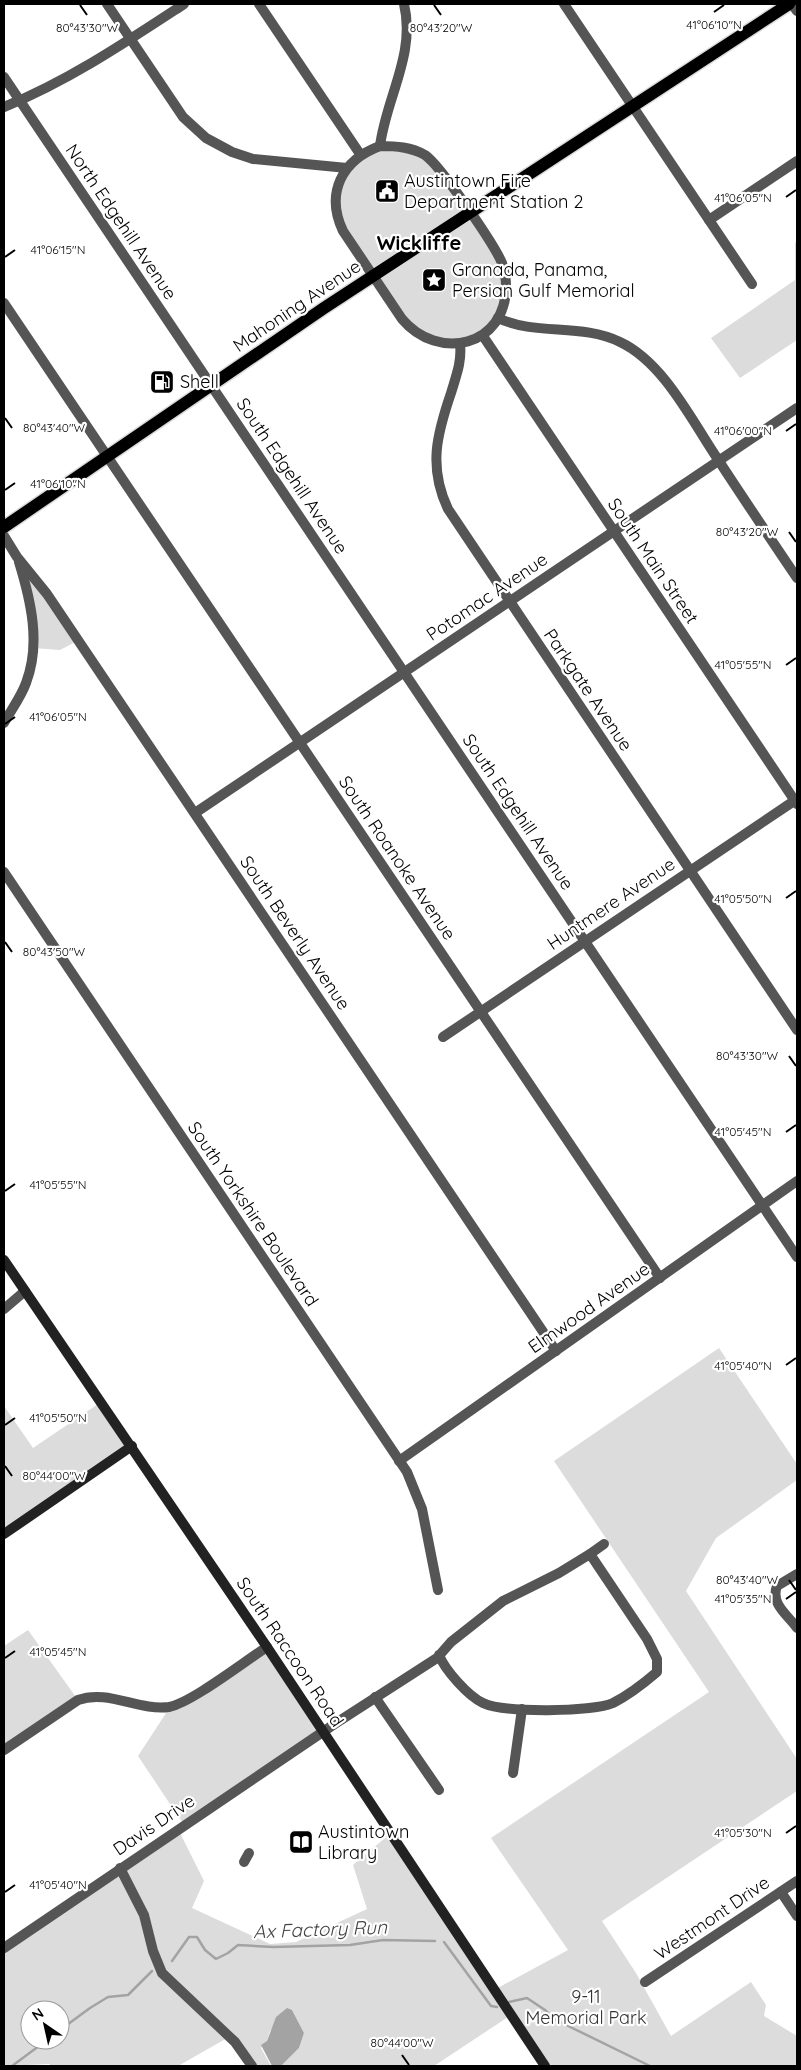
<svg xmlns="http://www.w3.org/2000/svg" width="801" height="2070" font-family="Quicksand,sans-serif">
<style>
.green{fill:#dcdcdc;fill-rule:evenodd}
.water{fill:#a3a3a3}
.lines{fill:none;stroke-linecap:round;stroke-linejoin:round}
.stream{stroke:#a3a3a3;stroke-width:2.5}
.primary-casing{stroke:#dbdbdb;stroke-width:15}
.street{stroke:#555;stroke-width:10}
.secondary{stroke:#222;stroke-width:10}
.primary{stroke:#000;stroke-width:12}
.ticks{fill:none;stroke:#000;stroke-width:2}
.labels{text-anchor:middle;stroke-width:4.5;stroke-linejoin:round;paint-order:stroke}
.poi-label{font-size:18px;fill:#000;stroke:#fff;text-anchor:start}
.street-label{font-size:18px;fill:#000;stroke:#fff}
.park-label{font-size:18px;fill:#333;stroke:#fff}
.water-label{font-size:19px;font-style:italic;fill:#444;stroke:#fff}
.quarter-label{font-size:20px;font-weight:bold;fill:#000;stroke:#fff}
.ticks-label{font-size:12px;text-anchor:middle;fill:#000;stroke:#fff;stroke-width:4.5;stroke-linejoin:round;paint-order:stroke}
</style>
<rect width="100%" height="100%" fill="#fff"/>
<g class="green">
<path d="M394 146 432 161 505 271 498 318 460 344 414 331 351 244 336 200 356 158Z"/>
<path d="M797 241V340L740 378 711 338 795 280V243Z"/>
<path d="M17 557 79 640 60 650 33 648Z"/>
<path d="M719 1348 797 1464V1480L716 1538 686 1591 797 1759V1791L602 1921 636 1973 671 2036 751 1982 766 2005 764 2016 797 2036V2066H545L511 2015 434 2066H281L299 2048 304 2033 292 2010 270 2031 267 2041 261 2048 271 2066H252L229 2037 178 2066H51L49 2064 4 2066V1948L178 1829 204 1881 192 1908 270 1944 296 1942 367 1909 353 1865 391 1833 494 1990 568 1950 491 1838 709 1692 554 1461ZM30 2010H60V2040H30Z"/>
<path d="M101 1402 132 1446 4 1534V1406L33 1448Z"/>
<path d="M28 1630 78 1700 4 1746V1646Z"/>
<path d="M267 1647 323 1732 184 1825 138 1756 170 1707Z"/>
</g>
<path class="water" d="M287 2008 292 2010 304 2033 299 2048 281 2066H272L261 2045 267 2041 276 2017Z"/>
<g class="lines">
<g class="stream">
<path d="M444 1942 491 2006 497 2007"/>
<path d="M172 1961 189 1937H197L205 1950 216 1959 228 1953 238 1945 273 1947 350 1945 383 1940 435 1941"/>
<path d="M509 2002 527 1998 545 2010 554 2019 650 2066"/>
<path d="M60 2030 90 2008 108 1997 128 1995 152 1971"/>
<path d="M12 2066 47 2040"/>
</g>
<defs>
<path id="primary" d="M4 527 324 308 789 4"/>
</defs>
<use href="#primary" class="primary-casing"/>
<g class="street">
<path d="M107 4 183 117 206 138 232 152 253 159 347 168"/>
<path d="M259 4 360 154"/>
<path d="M564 4 752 284"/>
<path d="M792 4 797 11"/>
<path d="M4 77 797 1257"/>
<path d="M4 107C68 81 126 42 184 4"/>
<path d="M380 146C396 146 411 147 425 155 440 165 494 244 502 263 504 270 506 278 506 285 507 347 438 362 402 319L343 231C325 193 342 160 380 146Z"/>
<path d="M380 146C386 98 416 54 404 4"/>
<path d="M709 220 797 161"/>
<path d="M4 303 660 1278"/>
<path d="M498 318C536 336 581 323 620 342 663 362 691 419 717 458 743 498 770 538 797 578"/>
<path d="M483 336 797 804"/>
<path d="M460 344C462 362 456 376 451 393 437 434 428 467 448 509L797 1030"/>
<path d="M4 536 17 557 47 594 556 1351"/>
<path d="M4 723C11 710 21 697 26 683 41 644 31 601 19 562"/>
<path d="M195 813 797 408"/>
<path d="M4 872 407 1472 422 1509 438 1590"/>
<path d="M443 1037 797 799"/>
<path d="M4 1309 25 1291"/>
<path d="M399 1461 797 1181"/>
<path d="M590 1554 604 1544"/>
<path d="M797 1574 777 1586C770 1604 788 1615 797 1628"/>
<path d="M375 1697 439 1790"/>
<path d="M4 1750 78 1700C108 1689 138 1711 169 1707 191 1703 245 1661 267 1647"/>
<path d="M513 1773 522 1709"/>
<path d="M244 1862 249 1853"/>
<path d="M120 1868 144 1915 153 1951 162 1973 235 2042 252 2066"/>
<path d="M781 1892 797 1916"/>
<path d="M4 1948 333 1725 437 1658 451 1642 503 1601 559 1573 590 1554 647 1639 657 1659V1672C643 1684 629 1695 613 1703 592 1712 504 1713 483 1703 468 1696 445 1670 439 1655"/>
<path d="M645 1982 797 1881"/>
</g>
<g class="secondary">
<path d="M4 1260 267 1647 545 2066"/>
<path d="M4 1534 132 1446"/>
</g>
<use href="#primary" class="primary"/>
</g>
<path class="ticks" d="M80 5 87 15M434 5 441 15M714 12 724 5M786 197 796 190M5 257 15 250M5 418 12 428M786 431 796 424M5 490 15 483M789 532 796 542M786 665 796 658M5 724 15 717M786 898 796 891M5 942 12 952M789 1056 796 1066M786 1132 796 1125M5 1191 15 1184M786 1365 796 1358M5 1425 15 1418M5 1466 12 1476M789 1580 796 1590M786 1599 796 1592M5 1658 15 1651M786 1833 796 1826M5 1892 15 1885M402 2055 409 2065"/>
<defs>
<symbol id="civic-square" viewBox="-11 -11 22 22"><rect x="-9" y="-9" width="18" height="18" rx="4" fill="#000" stroke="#fff"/><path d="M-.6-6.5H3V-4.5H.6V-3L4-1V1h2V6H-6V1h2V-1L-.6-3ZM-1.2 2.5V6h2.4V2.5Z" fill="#fff"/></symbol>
<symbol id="sight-square" viewBox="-11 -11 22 22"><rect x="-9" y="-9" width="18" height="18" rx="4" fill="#000" stroke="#fff"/><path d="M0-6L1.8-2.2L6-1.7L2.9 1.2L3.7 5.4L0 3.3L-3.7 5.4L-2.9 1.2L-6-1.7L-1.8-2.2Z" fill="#fff"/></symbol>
<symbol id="fuel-square" viewBox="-11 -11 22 22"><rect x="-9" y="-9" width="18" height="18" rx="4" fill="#000" stroke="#fff"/><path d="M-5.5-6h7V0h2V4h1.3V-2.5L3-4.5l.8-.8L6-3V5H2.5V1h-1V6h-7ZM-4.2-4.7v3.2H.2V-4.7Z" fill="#fff"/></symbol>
<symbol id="library-square" viewBox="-11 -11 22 22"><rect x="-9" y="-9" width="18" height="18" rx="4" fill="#000" stroke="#fff"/><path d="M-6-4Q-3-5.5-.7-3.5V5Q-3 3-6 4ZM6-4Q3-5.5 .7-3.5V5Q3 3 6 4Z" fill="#fff"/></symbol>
</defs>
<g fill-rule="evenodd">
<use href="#civic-square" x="373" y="177" width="28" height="28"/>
<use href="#sight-square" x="420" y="266" width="28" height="28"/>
<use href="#fuel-square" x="148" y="368" width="28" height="28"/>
<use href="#library-square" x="287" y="1828" width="28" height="28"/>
</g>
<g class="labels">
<g class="poi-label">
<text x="404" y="187">Austintown Fire<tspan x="404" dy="21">Department Station 2</tspan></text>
<text x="452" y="276">Granada, Panama,<tspan x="452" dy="21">Persian Gulf Memorial</tspan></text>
<text x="180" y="388">Shell</text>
<text x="318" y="1838">Austintown<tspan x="318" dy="21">Library</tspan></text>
</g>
<g class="street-label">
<text transform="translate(121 222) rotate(56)" y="6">North Edgehill Avenue</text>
<text transform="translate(297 306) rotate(-34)" y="6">Mahoning Avenue</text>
<text transform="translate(292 476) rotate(56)" y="6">South Edgehill Avenue</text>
<text transform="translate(653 561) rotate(56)" y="6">South Main Street</text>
<text transform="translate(487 597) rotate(-34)" y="6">Potomac Avenue</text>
<text transform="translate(588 690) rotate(56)" y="6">Parkgate Avenue</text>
<text transform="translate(518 812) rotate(56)" y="6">South Edgehill Avenue</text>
<text transform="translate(397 858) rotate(56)" y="6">South Roanoke Avenue</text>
<text transform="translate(611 904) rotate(-34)" y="6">Huntmere Avenue</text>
<text transform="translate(295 933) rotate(56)" y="6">South Beverly Avenue</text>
<text transform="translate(253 1214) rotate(56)" y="6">South Yorkshire Boulevard</text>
<text transform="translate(589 1308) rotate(-35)" y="6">Elmwood Avenue</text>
<text transform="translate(290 1652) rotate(56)" y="6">South Raccoon Road</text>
<text transform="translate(154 1825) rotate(-34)" y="6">Davis Drive</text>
<text transform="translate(712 1918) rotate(-34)" y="6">Westmont Drive</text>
</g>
<g class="park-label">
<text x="586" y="2003">9-11<tspan x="586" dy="21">Memorial Park</tspan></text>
</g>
<g class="water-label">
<text transform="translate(320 1929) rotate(-2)" y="7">Ax Factory Run</text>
</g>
<g class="quarter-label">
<text x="419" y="250">Wickliffe</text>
</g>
</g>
<g class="ticks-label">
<text x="714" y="29">41°06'10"N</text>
<text x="87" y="32">80°43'30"W</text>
<text x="441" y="32">80°43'20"W</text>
<text x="743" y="202">41°06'05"N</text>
<text x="58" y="254">41°06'15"N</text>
<text x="54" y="432">80°43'40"W</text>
<text x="743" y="435">41°06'00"N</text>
<text x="58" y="488">41°06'10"N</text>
<text x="747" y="536">80°43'20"W</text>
<text x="743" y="669">41°05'55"N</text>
<text x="58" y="721">41°06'05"N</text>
<text x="743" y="903">41°05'50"N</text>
<text x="54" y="956">80°43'50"W</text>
<text x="747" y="1060">80°43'30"W</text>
<text x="743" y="1136">41°05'45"N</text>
<text x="58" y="1189">41°05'55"N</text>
<text x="743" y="1370">41°05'40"N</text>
<text x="58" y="1422">41°05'50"N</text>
<text x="54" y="1480">80°44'00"W</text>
<text x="747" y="1584">80°43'40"W</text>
<text x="743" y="1603">41°05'35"N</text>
<text x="58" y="1656">41°05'45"N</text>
<text x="743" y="1837">41°05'30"N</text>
<text x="58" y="1889">41°05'40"N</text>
<text x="402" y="2047">80°44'00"W</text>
</g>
<rect width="801" height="2070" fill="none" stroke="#000000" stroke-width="10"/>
<g transform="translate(45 2025) rotate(326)"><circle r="24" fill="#ffffff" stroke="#999999"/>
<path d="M0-4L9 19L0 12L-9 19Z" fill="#000000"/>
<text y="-8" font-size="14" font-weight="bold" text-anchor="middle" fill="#000000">N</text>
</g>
</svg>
